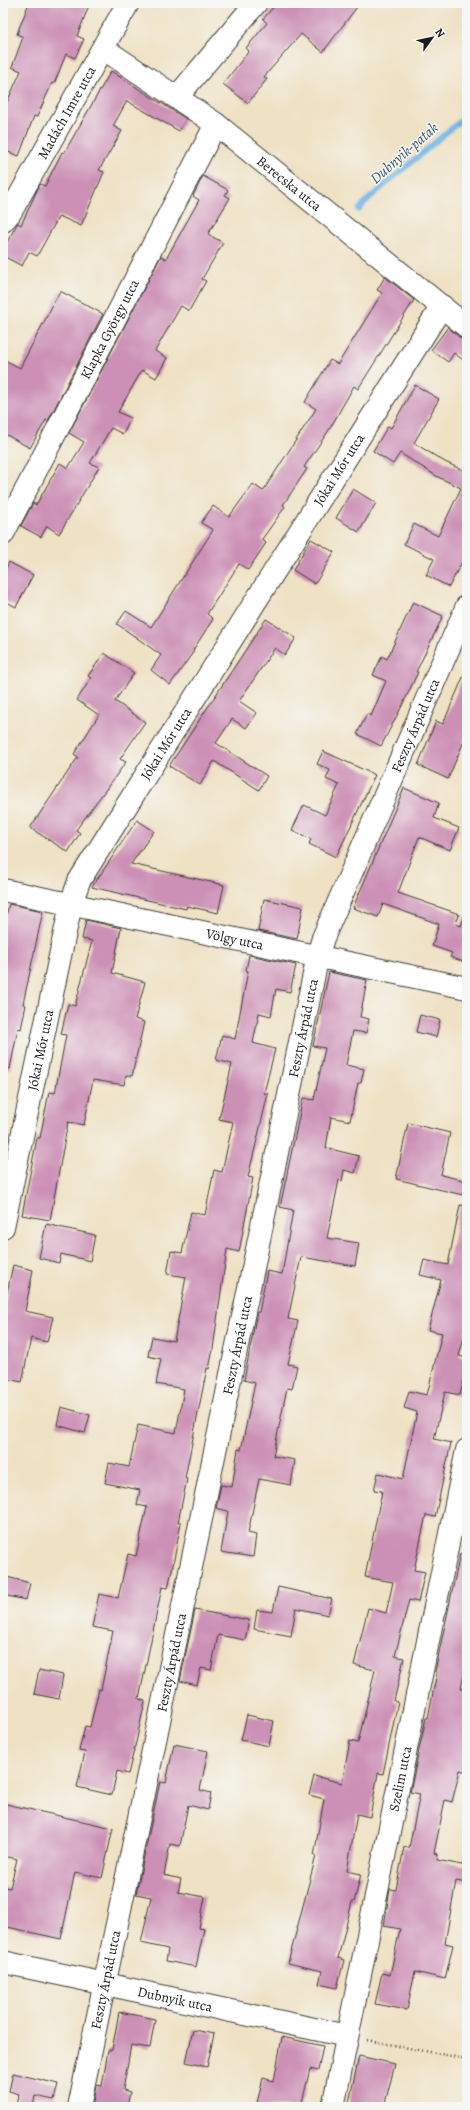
<svg xmlns="http://www.w3.org/2000/svg" width="470" height="2110" font-family="Alegreya,serif">
<style>
.lines{fill:none;stroke-linecap:round;stroke-linejoin:round}
.stream{stroke:#6eb5e5;stroke-width:5.5}
.building{fill:#cc90b6}
.minor-casing{stroke:#3c3a35;stroke-width:24}
.path{stroke:#3c3a35;stroke-width:2.5;stroke-dasharray:1 3;stroke-linecap:butt}
.minor{stroke:#fff;stroke-width:22}
.labels{text-anchor:middle;stroke-width:3;stroke-linejoin:round;paint-order:stroke}
.street-label{font-size:14px;fill:#1c1c1c;stroke:#f6f6f2}
.water-label{font-size:15px;font-style:italic;fill:#3d596c;stroke:#f6f6f2}
</style>
<rect width="100%" height="100%" fill="#f6f6f2"/>
<filter id="ink" filterUnits="userSpaceOnUse"><feTurbulence type="fractalNoise" baseFrequency=".025" numOctaves="2"/><feDisplacementMap in="SourceGraphic" scale="8" xChannelSelector="R" yChannelSelector="G"/><feConvolveMatrix kernelMatrix="1 2 1 2 8 2 1 2 1" color-interpolation-filters="sRGB"/></filter>
<filter id="wash" filterUnits="userSpaceOnUse"><feTurbulence type="fractalNoise" baseFrequency=".012" numOctaves="4" result="noise"/><feDisplacementMap in="SourceGraphic" scale="16" xChannelSelector="R" yChannelSelector="G"/><feGaussianBlur stdDeviation="0.9" result="paint"/><feColorMatrix in="noise" values="0 0 0 0 0 0 0 0 0 0 0 0 0 0 0 0 0 1.4 0 .05"/><feComposite in="paint" operator="in"/></filter>
<g filter="url(#wash)">
<rect width="100%" height="100%" fill="#efe1c4"/>
<g class="lines">
<path class="stream" d="M359 210 365 202 467 115"/>
</g>
<g id="blocks">
<g class="building">
<path d="M29 3H90L77 36 84 39 75 58 66 54 54 84 52 83 37 117 34 116 19 156 3 150V111L21 71 12 67 23 37 17 34Z"/>
<path d="M277 3H360L323 52 301 34 264 77 267 79 248 103 223 84 249 51 246 48 267 23 263 19Z"/>
<path d="M111 71 186 119 179 131 127 101 113 126 122 131 99 170 104 172 81 226 59 216 37 256 29 252 22 266 3 256V249L16 226 18 223 21 225 40 184 45 186 62 152 64 153Z"/>
<path d="M203 176 228 190 225 195 230 198 208 234 223 243 202 279 206 281 189 311 181 306 155 351 167 358 156 378 142 370 118 412 131 418 123 434 111 428 90 463 99 467 59 534 47 526 41 537 21 526 33 503 36 505 60 463 68 468 84 442 69 433 161 256 166 259 199 200 193 196Z"/>
<path d="M385 277 414 300 358 389 354 386 329 430 304 467 307 469 283 505 285 507 262 539 266 543 248 570 239 564 207 614 213 619 193 650 194 651 170 685 151 670 161 655 117 624 126 611 151 627 213 530 201 523 213 506 229 517 253 484 263 491 316 409 305 402 330 360 338 364 382 293 377 290Z"/>
<path d="M60 291 103 314 48 421 46 420 30 448 3 433V359L20 368Z"/>
<path d="M448 327 459 337 467 339V363L454 353 448 362 431 350Z"/>
<path d="M415 385 439 399 414 443 445 462 467 472V552L449 587 426 575 434 559 404 544 414 524 438 536 461 488 438 477 400 453 393 464 373 451 388 426 391 428Z"/>
<path d="M353 489 376 503 359 532 336 518Z"/>
<path d="M311 539 334 552 315 584 293 570Z"/>
<path d="M9 562 33 575 16 607 3 600V574Z"/>
<path d="M413 602 443 616 416 672H418L403 704 381 746 357 734 367 714 371 716 386 681 373 675 382 656 387 659Z"/>
<path d="M266 619 296 638 285 655 275 648 239 701 257 713 246 728 232 719 216 743 267 776 259 790 214 761 200 785 169 766Z"/>
<path d="M104 653 134 673 115 701 145 722 120 759 126 762 76 830 80 833 68 852 30 828 78 757 74 754 99 715 77 700 91 678 88 676Z"/>
<path d="M467 668V734L448 779 418 765 436 721 443 724Z"/>
<path d="M323 751 375 775 336 857 309 844 311 839 292 830 304 805 325 815 339 785 326 779 330 770 317 764Z"/>
<path d="M404 788 439 803 434 818 459 828 450 850 419 837 398 893 459 914 456 924 461 926 465 916 467 917V963L450 957 452 953 432 946 439 924 383 904 378 917 353 908Z"/>
<path d="M137 820 154 831 131 864 224 885 218 913 187 906 186 909 92 887Z"/>
<path d="M264 899 303 907 297 939 258 931Z"/>
<path d="M9 904 43 911 23 1004 26 1005 21 1029 18 1028 10 1069 3 1068V929Z"/>
<path d="M86 920 121 928 112 973 145 982 135 1019 144 1022 132 1076 126 1075 124 1085 93 1080 84 1125 68 1122 50 1220 22 1215 37 1138H40L49 1092 55 1093 66 1035 61 1034 68 1004 75 1006 92 941 82 939Z"/>
<path d="M249 955 296 965 290 992 276 989 271 1016 259 1013 253 1043 275 1049 264 1093 268 1094 248 1177 253 1178 239 1252 227 1249 213 1349 209 1369 207 1368 185 1478 187 1479 178 1522H181L173 1565 168 1588 162 1587 139 1699 145 1701 137 1738 128 1774 117 1771 112 1795 77 1787 85 1752 79 1751 85 1726 90 1727 99 1689 101 1690 113 1631 92 1627 99 1594 118 1598 128 1554 136 1556 147 1507 137 1505 140 1490 105 1483 109 1463 129 1467 138 1425 176 1433 184 1389 156 1384 161 1359 148 1356 152 1337 174 1341 186 1277 167 1274 171 1251 182 1253 191 1212 205 1215 214 1170 222 1172 233 1122 219 1119 232 1064 216 1060 222 1035 235 1039 248 971 246 970Z"/>
<path d="M329 972 367 980 360 1017 369 1019 366 1033 353 1031 346 1065 364 1069 361 1083H358L350 1121 331 1117 326 1148 359 1156 355 1173 344 1170 342 1181 339 1180 327 1238 359 1243 355 1266 301 1257 288 1319 298 1321 288 1364 297 1366 292 1389 287 1388 273 1456 295 1460 291 1485 259 1479 248 1533 256 1535 253 1557 221 1552 228 1511 216 1508 221 1485 232 1487 238 1449 241 1450 255 1383 244 1380 257 1312H259L267 1271 282 1274 293 1210 280 1207 303 1098 314 1100 325 1048 313 1046Z"/>
<path d="M420 1015 440 1020 436 1037 416 1032Z"/>
<path d="M408 1123 450 1133 441 1175 467 1181V1196L396 1179Z"/>
<path d="M460 1205 467 1206V1325L459 1356 467 1358V1367L460 1395 445 1392 434 1439 451 1443 435 1517 426 1515 414 1570 425 1572 418 1602 409 1600 395 1656 404 1658 394 1701 398 1702 383 1774 378 1773 370 1817 357 1814 347 1871 361 1874 354 1902H352L338 1958 344 1960 337 1988 319 1984 322 1971 288 1963 316 1856H314L324 1799 309 1795 314 1776 342 1783 350 1741 358 1743 375 1670 354 1665 368 1608 386 1613 393 1582 365 1577 382 1491 374 1490 378 1473 403 1479 417 1412 404 1408 409 1391 427 1395 442 1333 428 1330 441 1280 420 1275 424 1260 448 1265Z"/>
<path d="M46 1224 95 1235 90 1261 61 1254 59 1263 39 1258Z"/>
<path d="M13 1265 33 1270 25 1311 53 1317 47 1342 31 1338 22 1382 7 1379 9 1373 3 1372V1311Z"/>
<path d="M61 1407 90 1415 85 1433 57 1425Z"/>
<path d="M460 1554 467 1555V1658L461 1689 467 1690V1713L464 1727H467V1772L460 1770 452 1802 445 1800 434 1853 438 1854 437 1860 467 1866V1883L456 1881 445 1943 453 1945 445 1979 415 1972 407 2010 375 2004 382 1973 390 1975 400 1929 384 1926 390 1889 396 1890 404 1847 409 1848 420 1794 410 1792 426 1718H428L437 1672H435Z"/>
<path d="M3 1576 30 1583 26 1600 3 1595Z"/>
<path d="M278 1587 332 1599 328 1615 296 1608 291 1636 254 1629 257 1610 273 1612Z"/>
<path d="M195 1610 249 1620 245 1640 218 1635 211 1670 201 1668 197 1685 180 1681Z"/>
<path d="M39 1670 63 1675 59 1699 34 1694Z"/>
<path d="M247 1715 274 1721 269 1746 241 1740Z"/>
<path d="M174 1744 208 1751 200 1790 211 1793 208 1810 188 1805 180 1846 170 1844 164 1875 181 1879 178 1892 205 1897 199 1928 204 1929 196 1967 166 1961 168 1949 141 1943 151 1897 136 1894 160 1782 166 1783Z"/>
<path d="M6 1804 113 1828 102 1878 75 1872 61 1939 3 1926V1887L10 1888 17 1859 3 1856V1820Z"/>
<path d="M119 2012 155 2019 150 2048 131 2045 123 2090 130 2092 127 2107H92L96 2085 102 2086 108 2050H112Z"/>
<path d="M193 2030 214 2034 207 2067 186 2062Z"/>
<path d="M282 2037 323 2046 318 2071 310 2069 301 2107H256L263 2078 274 2081Z"/>
<path d="M359 2056 395 2064 384 2107H348Z"/>
<path d="M13 2073 58 2084 54 2100 35 2096 33 2107 16 2104 19 2094 9 2091Z"/>
</g>
</g>
</g>
<g filter="url(#ink)">
<use href="#blocks" fill-opacity="0" stroke="#3c3a35" stroke-width="1"/>
<g class="lines">
<defs>
<g id="minor">
<path id="s1" d="M104 49 216 124 467 327"/>
<path d="M177 97 256 3"/>
<path id="s2" d="M3 221 10 213 128 3"/>
<path id="s3" d="M3 534 216 124"/>
<path id="s4" d="M3 890 467 988"/>
<path id="s5" d="M3 1227 71 904 79 881 442 306"/>
<path id="s6" d="M3 1962 347 2036"/>
<path id="s7" d="M79 2107 318 955 323 938 467 606"/>
<path id="s8" d="M333 2107 467 1450"/>
</g>
</defs>
<use href="#minor" class="minor-casing"/>
<path class="path" d="M367 2040 467 2059"/>
<use href="#minor" class="minor"/>
</g>
</g>
<g class="labels">
<g class="street-label">
<text dy="5" stroke="none"><textPath href="#s2" startOffset="126">Madách Imre utca</textPath></text>
<text dy="5" stroke="none"><textPath href="#s1" startOffset="229">Berecska utca</textPath></text>
<text dy="5" stroke="none"><textPath href="#s3" startOffset="231">Klapka György utca</textPath></text>
<text dy="5" stroke="none"><textPath href="#s5" startOffset="841">Jókai Mór utca</textPath></text>
<text dy="5" stroke="none"><textPath href="#s7" startOffset="1426">Feszty Árpád utca</textPath></text>
<text dy="5" stroke="none"><textPath href="#s5" startOffset="517">Jókai Mór utca</textPath></text>
<text dy="5" stroke="none"><textPath href="#s4" startOffset="237">Völgy utca</textPath></text>
<text dy="5" stroke="none"><textPath href="#s7" startOffset="1102">Feszty Árpád utca</textPath></text>
<text dy="5" stroke="none"><textPath href="#s5" startOffset="181">Jókai Mór utca</textPath></text>
<text dy="5" stroke="none"><textPath href="#s7" startOffset="778">Feszty Árpád utca</textPath></text>
<text dy="5" stroke="none"><textPath href="#s7" startOffset="454">Feszty Árpád utca</textPath></text>
<text dy="5" stroke="none"><textPath href="#s8" startOffset="335">Szelim utca</textPath></text>
<text dy="5" stroke="none"><textPath href="#s7" startOffset="130">Feszty Árpád utca</textPath></text>
<text dy="5" stroke="none"><textPath href="#s6" startOffset="176">Dubnyik utca</textPath></text>
</g>
<g class="water-label">
<text transform="translate(404 153) rotate(-41)" y="5">Dubnyik-patak</text>
</g>
</g>
<rect width="470" height="2110" fill="none" stroke="#f6f6f2" stroke-width="16"/>
<g transform="translate(432 38) rotate(57)" stroke="#f6f6f2" stroke-width="3" paint-order="stroke">
<path d="M0-3L7 15L0 10L-7 15Z" fill="#1c1c1c"/>
<text y="-6" font-size="11" font-weight="bold" text-anchor="middle" fill="#1c1c1c">N</text>
</g>
</svg>
